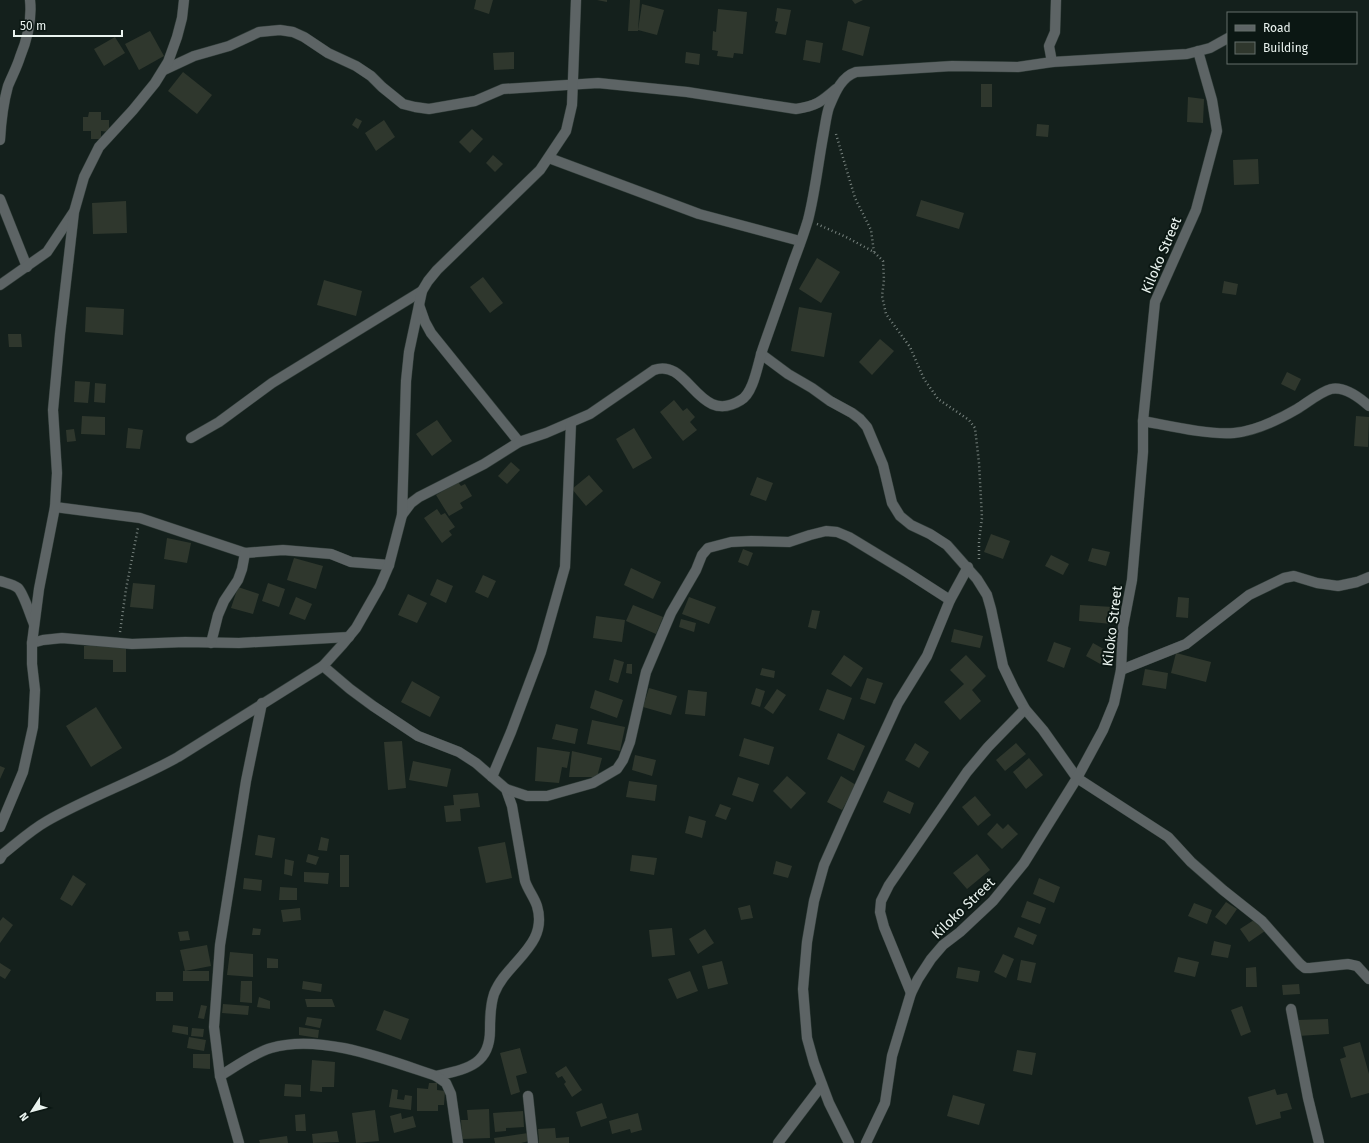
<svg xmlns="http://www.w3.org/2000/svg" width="1369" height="1143" font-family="'Fira Sans',sans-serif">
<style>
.building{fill:#2f372d}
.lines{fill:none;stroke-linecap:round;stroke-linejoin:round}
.street-casing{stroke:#323e3a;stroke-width:11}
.path{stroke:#78837f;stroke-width:2.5;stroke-dasharray:1 3;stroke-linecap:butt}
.street{stroke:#5d6465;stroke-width:10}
.labels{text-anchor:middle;stroke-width:4;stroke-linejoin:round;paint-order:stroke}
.street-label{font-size:14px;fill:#eaf3ef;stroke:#0b1713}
</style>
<rect width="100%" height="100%" fill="#14201c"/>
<g class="building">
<path d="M476 0H493L489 14 474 9Z"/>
<path d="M597 0H607V2Z"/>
<path d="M630 0H640L638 31H628Z"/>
<path d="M852 0H863L855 4Z"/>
<path d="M642 4 664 10 657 35 638 30Z"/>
<path d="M777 8 791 10 786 35 775 33 778 22 775 21Z"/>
<path d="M718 9 747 12 743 54 734 53 733 58 717 56 718 51 712 50 713 31 716 32Z"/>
<path d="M848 21 870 27 863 56 842 50Z"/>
<path d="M150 31 164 56 139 70 125 44Z"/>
<path d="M115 37 125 53 104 66 94 49Z"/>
<path d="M806 40 823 43 820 63 803 60Z"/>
<path d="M514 52V69L494 70 493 53Z"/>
<path d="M686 52 700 54 699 65 685 63Z"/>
<path d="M183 72 212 95 197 114 168 91Z"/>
<rect x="981" y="84" width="11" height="23"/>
<path d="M1188 97 1204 99 1203 123 1187 122Z"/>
<path d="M89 112H101V120H109V132L101 131V139H91V131H83V117H88Z"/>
<path d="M356 118 362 121 358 129 352 125Z"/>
<path d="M384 120 395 137 376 151 365 133Z"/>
<path d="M1037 124 1049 125 1048 137 1036 136Z"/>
<path d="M472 129 483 139 470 153 459 142Z"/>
<path d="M493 155 503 164 495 172 486 163Z"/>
<path d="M1258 159 1259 184 1234 185 1233 160Z"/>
<path d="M921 200 964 213 959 229 916 216Z"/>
<path d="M126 201 127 233 93 234 92 203Z"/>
<path d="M817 258 840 272 821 303 799 289Z"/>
<path d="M483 277 503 303 490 313 470 287Z"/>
<path d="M324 280 362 291 356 316 317 305Z"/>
<path d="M1224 281 1238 284 1236 295 1222 293Z"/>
<path d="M86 307 124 309 123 335 85 332Z"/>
<path d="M799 307 832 313 824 357 791 351Z"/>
<path d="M8 334H21L22 347H9Z"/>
<path d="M880 339 894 351 872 375 859 362Z"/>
<path d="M1287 372 1301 379 1295 391 1281 384Z"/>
<path d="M75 381 90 382 88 403 74 402Z"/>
<path d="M95 383 106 384 105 403 94 402Z"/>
<path d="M674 400 683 411 687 408 695 417 690 422 697 430 683 441 660 412Z"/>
<path d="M82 416 105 417V435L81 434Z"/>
<path d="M1356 416 1369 417 1368 447 1354 446Z"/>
<path d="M437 420 452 441 432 456 416 434Z"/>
<path d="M128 428 143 430 140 449 126 448Z"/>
<path d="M634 428 652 458 633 469 616 439Z"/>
<path d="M74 429 76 441 67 442 66 430Z"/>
<path d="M511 462 520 470 507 484 498 476Z"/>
<path d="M589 475 603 491 586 506 572 489Z"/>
<path d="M757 477 773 483 766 501 750 495Z"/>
<path d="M458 482 461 486 465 484 472 496 460 503 463 508 449 516 436 495Z"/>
<path d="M437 509 441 515 445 513 455 527 449 531 452 535 442 543 424 518Z"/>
<path d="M991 534 1010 541 1003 559 984 552Z"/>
<path d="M167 538 191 543 187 563 164 559Z"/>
<path d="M1092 548 1110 552 1106 566 1088 561Z"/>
<path d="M743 549 753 553 748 566 738 562Z"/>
<path d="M1051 555 1069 564 1063 575 1045 566Z"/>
<path d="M294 558 323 566 316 589 287 580Z"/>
<path d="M631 568 661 582 653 599 624 585Z"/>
<path d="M483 575 496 581 488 598 475 592Z"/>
<path d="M437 579 453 586 446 603 430 595Z"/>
<path d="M133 583 155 585 153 609 130 607Z"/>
<path d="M268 583 285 589 279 607 262 601Z"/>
<path d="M238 587 259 594 253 614 231 608Z"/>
<path d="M408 594 427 603 417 623 398 615Z"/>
<path d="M296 597 312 604 305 620 289 614Z"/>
<path d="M689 597 716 607 709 624 682 614Z"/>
<path d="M1178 597 1189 598 1188 618 1176 617Z"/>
<path d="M633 605 663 617 656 634 626 621Z"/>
<path d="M1080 605 1113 607 1112 624 1079 621Z"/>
<path d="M812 610 820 611 816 629 808 627Z"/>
<path d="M596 616 625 620 622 642 593 638Z"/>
<path d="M681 619 696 623 694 632 679 627Z"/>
<path d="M954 629 983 636 980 648 951 642Z"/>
<path d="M1054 642 1071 648 1064 668 1047 661Z"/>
<path d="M1093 643 1109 652 1102 665 1086 656Z"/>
<path d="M84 646H126V672H113V660L84 659Z"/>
<path d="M1176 653 1211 662 1206 682 1171 673Z"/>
<path d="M844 655 863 668 851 687 831 674Z"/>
<path d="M966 655 986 676 972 690 981 701 960 720 944 702 964 684 950 670Z"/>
<path d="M614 659 624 662 618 683 609 680Z"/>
<path d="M627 664H632V674L626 673Z"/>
<path d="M762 668 775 671 774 678 760 675Z"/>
<path d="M1145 669 1168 673 1166 689 1142 685Z"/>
<path d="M867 678 883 683 875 704 860 699Z"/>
<path d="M412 681 440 697 430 717 401 702Z"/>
<path d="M649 688 677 696 671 715 643 707Z"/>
<path d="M756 688 765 691 760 707 751 704Z"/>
<path d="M777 689 786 695 773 714 764 708Z"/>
<path d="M827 689 852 698 844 720 819 710Z"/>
<path d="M595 690 623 700 617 718 590 708Z"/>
<path d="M688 690 707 692 705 716 685 714Z"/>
<path d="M96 707 122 748 91 767 66 726Z"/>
<path d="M592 720 625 727 620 751 587 744Z"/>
<path d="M556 724 578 729 575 744 552 739Z"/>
<path d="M838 733 865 746 854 771 827 759Z"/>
<path d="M744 738 774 747 769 765 739 756Z"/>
<path d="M402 741 406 788 388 790 384 742Z"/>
<path d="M915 743 929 752 919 768 905 760Z"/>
<path d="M1016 743 1026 754 1005 771 996 760Z"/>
<path d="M537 747 570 752 567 768 562 767 559 783 535 781Z"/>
<path d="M572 751 602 758 597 777H569Z"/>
<path d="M635 755 656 760 652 776 632 770Z"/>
<path d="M1029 758 1043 775 1026 789 1013 772Z"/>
<path d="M413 761 451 769 447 787 409 780Z"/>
<path d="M0 766 5 768 0 779Z"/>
<path d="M787 776 806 793 791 809 773 791Z"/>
<path d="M841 776 856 785 842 810 827 802Z"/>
<path d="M738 777 759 784 753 802 732 795Z"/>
<path d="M629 781 657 785 655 801 626 797Z"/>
<path d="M888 791 914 803 910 814 883 802Z"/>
<path d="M478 793 480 807 460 809 461 821 446 822 444 806 454 805 453 795Z"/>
<path d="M975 796 991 815 978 826 962 807Z"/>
<path d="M720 804 731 808 726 820 715 816Z"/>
<path d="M689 816 706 821 702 838 685 833Z"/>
<path d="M997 823 1003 829 1008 824 1018 834 1002 849 987 834Z"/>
<path d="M258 835 275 838 272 858 255 855Z"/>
<path d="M321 837 329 839 327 851 318 850Z"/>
<path d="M505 842 512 878 486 883 478 847Z"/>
<path d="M308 854 319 857 316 865 306 862Z"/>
<path d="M977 854 990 870 967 889 953 873Z"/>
<rect x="340" y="855" width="9" height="32"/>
<path d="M632 855 657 858 654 875 630 871Z"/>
<path d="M285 859 294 861 292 876 284 874Z"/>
<path d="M776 861 792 866 788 878 773 874Z"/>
<path d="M304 872 329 873 328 884 304 882Z"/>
<path d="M73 875 86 884 72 906 60 899Z"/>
<path d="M244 878 262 880 261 891 243 889Z"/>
<path d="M1039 878 1060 887 1054 903 1033 894Z"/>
<path d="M280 887 297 888V900H279Z"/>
<path d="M1027 901 1046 908 1040 924 1021 917Z"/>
<path d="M1226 902 1237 909 1226 925 1215 917Z"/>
<path d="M1194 903 1212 910 1207 924 1188 916Z"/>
<path d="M750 905 753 918 741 920 738 908Z"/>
<path d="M300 908 301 920 283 922 281 910Z"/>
<path d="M3 917 13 925 0 943V921Z"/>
<path d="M1257 918 1265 931 1249 942 1240 929Z"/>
<path d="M1018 927 1037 935 1033 945 1014 937Z"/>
<path d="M253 928 261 929 260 935H252Z"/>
<path d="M672 928 675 955 652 957 649 930Z"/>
<path d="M705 929 714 943 698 954 689 939Z"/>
<path d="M188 931 190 940 180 941 178 932Z"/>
<path d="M1214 941 1231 945 1228 958 1211 955Z"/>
<path d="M207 945 211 966 185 971 180 950Z"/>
<path d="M230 952 253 954V977L227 975Z"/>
<path d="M1003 954 1014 959 1006 978 994 972Z"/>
<path d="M1178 957 1199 962 1195 977 1174 972Z"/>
<path d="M267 958 278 959V968H267Z"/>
<path d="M1021 960 1036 963 1031 983 1017 980Z"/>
<path d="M722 961 728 984 708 989 702 966Z"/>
<path d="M0 963 11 970 5 979 0 976Z"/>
<path d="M958 967 980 971 978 982 956 978Z"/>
<path d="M1256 967 1257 987H1246V968Z"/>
<rect x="183" y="971" width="26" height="10"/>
<path d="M690 971 698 991 677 999 668 979Z"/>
<path d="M241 981H252V1003L240 1002Z"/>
<path d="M303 981 322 984 321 992 302 989Z"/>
<path d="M1299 984 1300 994 1283 995 1282 985Z"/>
<rect x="156" y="992" width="17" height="9"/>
<path d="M259 997 270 1001V1009L257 1007Z"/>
<path d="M305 999H332L335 1007H307Z"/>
<path d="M223 1004 249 1006 248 1015 222 1013Z"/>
<path d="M201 1005 207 1006 204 1019 198 1018Z"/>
<path d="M1242 1006 1251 1032 1241 1036 1231 1010Z"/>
<path d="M384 1010 409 1019 401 1040 376 1030Z"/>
<path d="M307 1017 322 1019 320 1028 305 1025Z"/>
<path d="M1328 1019 1329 1034 1298 1036 1297 1020Z"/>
<path d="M173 1025 188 1027V1035L172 1032Z"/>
<path d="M299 1027 319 1030 318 1038 299 1035Z"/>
<path d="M192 1028 204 1029 203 1037 191 1036Z"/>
<path d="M189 1037 206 1040 204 1051 187 1048Z"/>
<path d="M1360 1042 1369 1074V1093L1351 1098 1340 1059 1346 1057 1343 1047Z"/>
<path d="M520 1048 527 1073 516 1076 520 1092 511 1095 500 1053Z"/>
<path d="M1017 1050 1036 1053 1032 1075 1013 1071Z"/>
<path d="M193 1054H210V1069L193 1068Z"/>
<path d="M312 1060 335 1062 334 1087H322V1092L310 1091Z"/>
<path d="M566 1066 582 1090 572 1097 564 1084 566 1082 562 1076 558 1078 555 1073Z"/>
<path d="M429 1083H437V1090L445 1091 444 1105H438V1111H417V1088L428 1089Z"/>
<path d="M285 1084 301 1085V1097L284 1096Z"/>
<path d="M392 1089 398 1090 397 1099 404 1100 405 1095 412 1096 411 1110 389 1107Z"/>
<path d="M1275 1089 1277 1095 1287 1093 1292 1109 1280 1112 1281 1118 1256 1125 1248 1097Z"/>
<path d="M953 1095 985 1104 979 1125 947 1116Z"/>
<path d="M602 1103 607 1118 581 1127 576 1112Z"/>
<path d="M489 1109 490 1138 462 1139 461 1120H468L467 1110Z"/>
<path d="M375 1110 379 1141 356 1143 352 1113Z"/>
<path d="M523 1111 524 1127 506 1128V1131L495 1132 493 1113Z"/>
<path d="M401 1113 402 1119 413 1116 416 1127 394 1133 390 1116Z"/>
<path d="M638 1113 642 1130 631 1133 630 1129 612 1134 609 1121Z"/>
<path d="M305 1114 306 1131H296L295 1115Z"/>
<path d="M555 1128 556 1138 569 1137V1143H539L538 1129Z"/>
<path d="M337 1131 339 1142 313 1143 312 1134Z"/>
<path d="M528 1133 529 1141 521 1143H495L494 1138Z"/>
<path d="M287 1136 288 1143H260L259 1140Z"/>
</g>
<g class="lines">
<defs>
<g id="street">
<path d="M1052 62 1049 46 1055 32 1056 0"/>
<path d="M164 70 194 56 229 46 259 32 280 30 293 32 304 37 328 53 356 66 371 76 382 87 403 104 415 107 429 109 475 101 503 89 598 83 687 92 796 109C816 106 821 102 836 89"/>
<path d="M0 140C1 122 3 104 8 86 12 76 17 67 20 57 27 40 32 18 30 0"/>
<path d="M549 158 699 214 800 241"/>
<path d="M0 199 27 267"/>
<path d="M0 285 47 252 73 213"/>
<path d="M419 305 425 322 431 333 519 442"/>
<path d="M761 354 788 374 812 388 830 401 852 413 860 419 867 427 883 465 892 503 900 516 911 525 930 534 947 545 977 579 987 595 991 609 1003 666 1014 689 1025 709 1043 730 1077 778 1168 837 1191 862 1223 890 1262 921 1300 964 1305 968H1310L1348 964 1357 966 1369 979"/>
<path d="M1143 421C1170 426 1208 435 1234 433 1256 431 1278 420 1297 409 1307 403 1320 392 1331 389 1344 386 1360 398 1369 406"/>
<path d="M191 438 219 422 272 383 422 291"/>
<path d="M55 507 140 518 245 553 283 550 331 554 351 562 389 565"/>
<path d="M402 515 411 503 419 497 484 464 519 442 546 433 590 414 654 370C689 357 698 427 741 400 754 393 758 362 763 348 773 319 784 289 794 260 799 247 804 233 808 220 815 193 818 164 823 137 825 127 826 116 829 107 835 93 841 77 856 72L952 66 1018 67 1052 62 1187 54 1210 48 1228 38"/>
<path d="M0 581C6 583 13 584 18 588 24 594 30 615 34 624"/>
<path d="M32 643 43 640 62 638 132 644 185 642 239 643 349 637"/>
<path d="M211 643 218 615 224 601 238 580 242 569 245 553"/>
<path d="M323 666 350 689 373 706 418 736 459 752 476 763 506 789 512 806 525 881C528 890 534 897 537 906 549 946 506 962 494 994 490 1006 490 1018 490 1030 490 1066 465 1069 436 1076"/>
<path d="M1121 670 1186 644 1249 595 1284 578 1294 576 1317 583 1338 586 1357 582 1369 577"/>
<path d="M492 777 511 732 541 652 565 567 571 423"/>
<path d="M506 789 527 796H547L593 783 617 769 623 760 630 742 646 672 671 613 696 570 702 555 708 548 731 542 751 541 789 542 810 535 826 531 837 532 849 537 905 571 950 600"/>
<path d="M0 827 23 772 33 727 35 690 32 664V643L39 589 55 507 57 473 53 410 60 334 74 212 84 177 99 147 133 110 155 83 168 62 177 37 182 18 184 0"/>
<path d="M0 859 3 854C17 843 31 830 47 821 89 797 135 781 178 757L323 666 342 645 356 628 380 586 389 565 402 515 406 381 409 352 422 291 428 281 437 270 540 170 566 131 572 105 576 0"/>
<path d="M911 993 884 927 880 912 881 901 889 885 967 772 988 747 1025 709"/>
<path d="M1291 1009 1308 1098 1319 1143"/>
<path d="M220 1076C235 1067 254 1053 271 1048 321 1033 388 1060 436 1076L446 1083 451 1094 458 1143"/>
<path d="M528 1096 533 1143"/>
<path d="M239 1143 220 1076 214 1027 220 945 246 781 262 703"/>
<path d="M778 1143 822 1085"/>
<path d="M849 1143 829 1103 814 1063 807 1038 803 989 807 942 814 901 824 865 845 818 898 703 927 656 950 600 968 567"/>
<path d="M866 1143 885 1103 892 1056 911 993 918 979 931 959 943 945 960 932 993 901 1024 863 1077 778 1103 730 1114 703 1121 670 1123 627 1132 580 1143 452V421L1155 302 1196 210 1217 131 1212 100 1198 51"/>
</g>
</defs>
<use href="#street" class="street-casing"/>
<g class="path">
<path d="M836 134 855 198 871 230 874 252"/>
<path d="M817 224 846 237 874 252 883 261 884 280 882 296 886 314 910 347 924 379 938 399 969 420 975 428 979 463 982 518 979 541V561"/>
<path d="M120 632 126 589 138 528"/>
</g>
<use href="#street" class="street"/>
</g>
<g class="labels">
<g class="street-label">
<text transform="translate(1161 255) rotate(-67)" y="5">Kiloko Street</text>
<text transform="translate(1112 626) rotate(-83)" y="5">Kiloko Street</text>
<text transform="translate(963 908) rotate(-44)" y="5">Kiloko Street</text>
</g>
</g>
<rect x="1227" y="12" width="130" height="52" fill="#0b1713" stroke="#646f6b"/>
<rect x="1235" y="25" width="20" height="6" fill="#5d6465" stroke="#646f6b"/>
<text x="1263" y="32" font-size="12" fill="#eaf3ef">Road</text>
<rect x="1235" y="42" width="20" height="12" fill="#2f372d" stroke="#646f6b"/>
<text x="1263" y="52" font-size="12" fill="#eaf3ef">Building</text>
<g transform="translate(32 1111) rotate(234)" stroke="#0b1713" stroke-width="3" paint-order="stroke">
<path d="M0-3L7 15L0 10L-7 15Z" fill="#eaf3ef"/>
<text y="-6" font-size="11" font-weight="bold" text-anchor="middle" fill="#eaf3ef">N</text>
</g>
<path d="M14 30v6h108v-6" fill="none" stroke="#eaf3ef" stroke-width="2"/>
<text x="20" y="30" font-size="12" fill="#eaf3ef" stroke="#0b1713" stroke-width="3" paint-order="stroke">50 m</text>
</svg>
